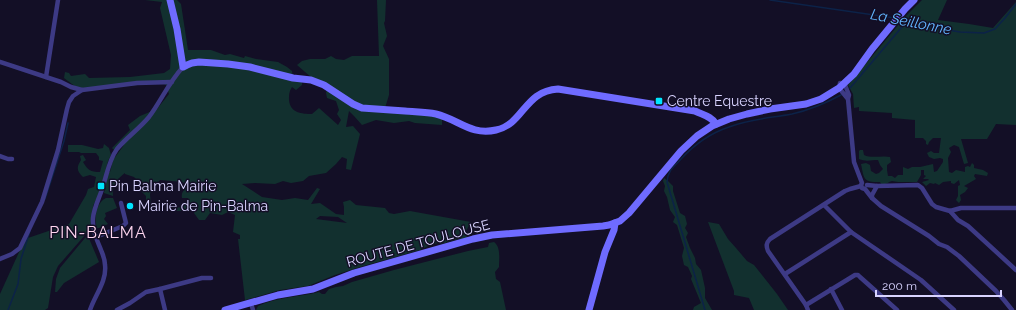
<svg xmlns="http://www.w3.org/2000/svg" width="1016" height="310" font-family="Raleway,sans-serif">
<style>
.green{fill:#12302f;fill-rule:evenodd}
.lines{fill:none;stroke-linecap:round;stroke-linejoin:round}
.stream{stroke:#0c2248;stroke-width:1.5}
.street{stroke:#3d3a85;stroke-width:4.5}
.secondary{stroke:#6f6bff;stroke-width:7}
.poi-dot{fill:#00e5ff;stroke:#130f26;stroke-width:1.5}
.labels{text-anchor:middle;stroke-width:3;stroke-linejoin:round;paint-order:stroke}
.poi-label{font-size:14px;fill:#d9d4ff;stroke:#130f26;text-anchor:start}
.street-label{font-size:14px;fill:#d9d4ff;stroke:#130f26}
.water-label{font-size:15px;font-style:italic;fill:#62b6ff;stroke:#130f26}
.quarter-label{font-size:16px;letter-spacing:1px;fill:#ffd6f0;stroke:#130f26}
</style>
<rect width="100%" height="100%" fill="#130f26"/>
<g class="green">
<path d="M145 0H177L181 4 188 50H211L225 55 230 54 244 58 245 56 256 59 278 62 287 67 292 71 293 79 302 81V85L296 90 292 87C289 92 289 94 289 100 290 113 302 114 312 114L319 108 338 125 341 120 337 114 339 110 336 101 327 98 326 93 328 84 312 78 297 65 302 61 310 59H325L331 56 336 59 344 60 352 56H379L377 0H386L385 21 384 23 387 36 383 46 389 59V95L385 108 442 117V125L415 123 409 121 394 123 376 120 362 125 354 116 349 111 346 127 353 126 360 134 351 170 346 169 347 159 342 157 336 164 326 173 309 176 303 181 291 183 283 181 275 184 255 183 242 184 262 197 282 200 295 198 308 200 317 188 320 189 311 204 320 203 336 214 344 215V207L343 202 350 200 356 205 385 208 389 213 394 214 410 211 471 222 466 231 467 238 461 240 459 239 441 244 438 243 430 245 420 250 360 267 335 275 308 286 280 290 263 295 245 300 238 239H240V235L233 232 235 215 228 212 222 215 210 213 205 220H199L194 213 196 206 194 205 191 207 187 211H174V208L182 207 188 202V198H182C181 193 183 191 187 187L183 182 160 180 151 191 150 194 151 206 149 212 146 209V196L142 192 137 180 134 177 125 174V173C117 179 112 186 113 196L104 193 105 187H102L97 198 93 206 92 227 58 266 53 277 48 308 45 310H0V294L25 239 69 224 86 195 88 189 94 187 96 177 90 175 83 177C77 171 76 168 81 160L80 156 83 155 86 160 83 162C88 170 90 172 100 172L103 161 99 160V157L96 153H81L79 152H68V145H82L98 149 103 148 104 144 109 148 111 155C108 160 106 166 106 172H110L113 160 124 145 114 150 112 148 130 130 128 125 140 116 157 109 169 94 166 85 162 83 80 90 64 78 65 72 69 73 71 76 85 74 89 78 130 77 164 73 170 69 171 55 160 8 162 2ZM320 216 338 217 347 223 316 219Z"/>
<path d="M922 0H947L938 20 969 24 993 28 1016 2V125L996 124 987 139H961L968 163 964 164 959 147 954 145 949 148 951 152 948 158 949 172 952 173 956 170 965 172V167L968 166 970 167 972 163 974 165V168L983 170 988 173 987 176 975 174 974 176 976 179 964 186 968 188 965 192 960 195 961 200 959 203 956 200 958 196V186L960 185 959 180 954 184 951 183V181L943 182 939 185 935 183 934 184 930 183 926 186 922 182 929 180 928 179H923L926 176 924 175V170H921V175L917 182H898L892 181 889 182 888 183 882 185 880 182C863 183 864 178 861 164L866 163 870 165 871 171 876 174 879 173 883 169 880 165 878 160C871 160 866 162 859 159V151L860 150H863L864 155C872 159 882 155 890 157L891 162 887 165V170L888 176H892L895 178 898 175H903V167L908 169 912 167H920L933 164 934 172 937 171 943 162V159L940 158 934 159 929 157 927 153 931 151 934 153H939L941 138H933L929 142 928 145 926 144V141L923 138H915V120L892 118V113L859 111V107L854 108 853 94 848 85 905 17Z"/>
<path d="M664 178 668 181 673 186V191L680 213 685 216 687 224 685 228 688 233 686 237 690 248 695 258 696 264 701 270 705 288V298L712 310H693L694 307 701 303 691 279 692 276 688 267 684 265 682 256 684 248 677 225 673 222 675 217 670 210 667 197 664 191 665 186 663 181Z"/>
<path d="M106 198H113L117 208 105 213 106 216 104 219 108 224 99 228H97C94 218 96 203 106 198Z"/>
<path d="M708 222 719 224 728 239 736 248 747 261 754 265 777 294 788 310H754L749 298 734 295V291Z"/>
<path d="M88 236 99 262 64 283 57 292H55L56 279 60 268 85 238Z"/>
<path d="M494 242C501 247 499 259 499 267L495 272 496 279 500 282 506 310H256L258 306C277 297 299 297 319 292L322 294H325L329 289 336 287 343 286 352 282 394 270 468 251 488 247 489 243Z"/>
</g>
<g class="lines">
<g class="stream">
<path d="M770 0 895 18"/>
<path d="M901 19 925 26 960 32 984 33 995 29 1005 18 1016 4"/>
<path d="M850 88 907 21"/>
<path d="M45 199 64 141 68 123"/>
<path d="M8 310 18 284 21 259 30 231"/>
<path d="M705 310 667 182C668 170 673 168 681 159 694 145 711 133 729 127 749 119 771 118 792 114 810 110 826 103 841 95"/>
</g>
<g class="street">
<path d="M0 62 61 82 71 87 82 90"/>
<path d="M46 77 58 0"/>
<path d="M848 99 839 88 840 83 844 84 845 85 849 95 848 99 854 162 862 183 861 185 862 188 865 189 872 198 881 206 929 236 939 244 947 247 959 256 996 291 1004 300 1012 310"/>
<path d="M0 156 8 159H12"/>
<path d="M867 185 877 186 918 185 922 188 932 204 936 207 950 211 961 208H1016"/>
<path d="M872 198V195L877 186"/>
<path d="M824 205 851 232 921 280 954 310"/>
<path d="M950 211 958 220 968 226 1016 270"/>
<path d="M96 237 123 226 126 223 121 203"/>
<path d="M0 259 12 254 20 248 42 202 58 150 67 109 69 102 73 96 82 90 137 83 172 82"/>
<path d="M785 274 851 232"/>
<path d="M160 289 202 278H211"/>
<path d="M831 289 842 310"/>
<path d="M251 303 253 310"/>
<path d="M806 305 855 275H858L860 277 897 310"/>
<path d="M90 310C95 295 107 281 105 265 105 259 103 255 101 250 97 240 92 230 93 218 94 207 100 197 103 186 107 174 109 160 117 149 126 138 139 129 149 117 161 101 169 82 183 67"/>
<path d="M117 310 130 303 146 292 160 289 165 310"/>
<path d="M808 310 806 305 768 251C766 246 766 243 770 239L845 191 850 189 861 186"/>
</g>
<g class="secondary">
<path d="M170 0 177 29 183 67 187 65 192 63 199 62 228 64 250 67 293 78 311 80 324 85 353 104 362 108C377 109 391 110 405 111 415 112 426 112 436 114 458 119 471 136 496 130 524 124 524 91 558 89L695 111C703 115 711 116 716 124"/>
<path d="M225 310 278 295 313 289 354 273 473 239 492 235 603 226 609 225 620 221 629 213 681 151 697 136 712 126 729 119 747 114 770 109 806 104 821 99 839 88 854 74 872 49 905 9 914 0"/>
<path d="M589 310 605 252 614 230 615 223"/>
</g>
</g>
<g class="poi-dot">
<rect x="655" y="97" width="8" height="8" rx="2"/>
<rect x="97" y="182" width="8" height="8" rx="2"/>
<circle cx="130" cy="206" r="4"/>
</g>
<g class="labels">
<g class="poi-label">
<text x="667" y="106">Centre Equestre</text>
<text x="109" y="191">Pin Balma Mairie</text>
<text x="138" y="211">Mairie de Pin-Balma</text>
</g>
<g class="street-label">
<text transform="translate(418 243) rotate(-15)" y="5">ROUTE DE TOULOUSE</text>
</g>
<g class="water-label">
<text transform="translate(911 22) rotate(11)" y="5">La Seillonne</text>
</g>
<g class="quarter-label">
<text x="98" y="238">PIN-BALMA</text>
</g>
</g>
<path d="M876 290v6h125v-6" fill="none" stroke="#d9d4ff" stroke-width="2"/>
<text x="882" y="290" font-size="12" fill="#d9d4ff" stroke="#130f26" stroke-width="3" paint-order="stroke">200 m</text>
</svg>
